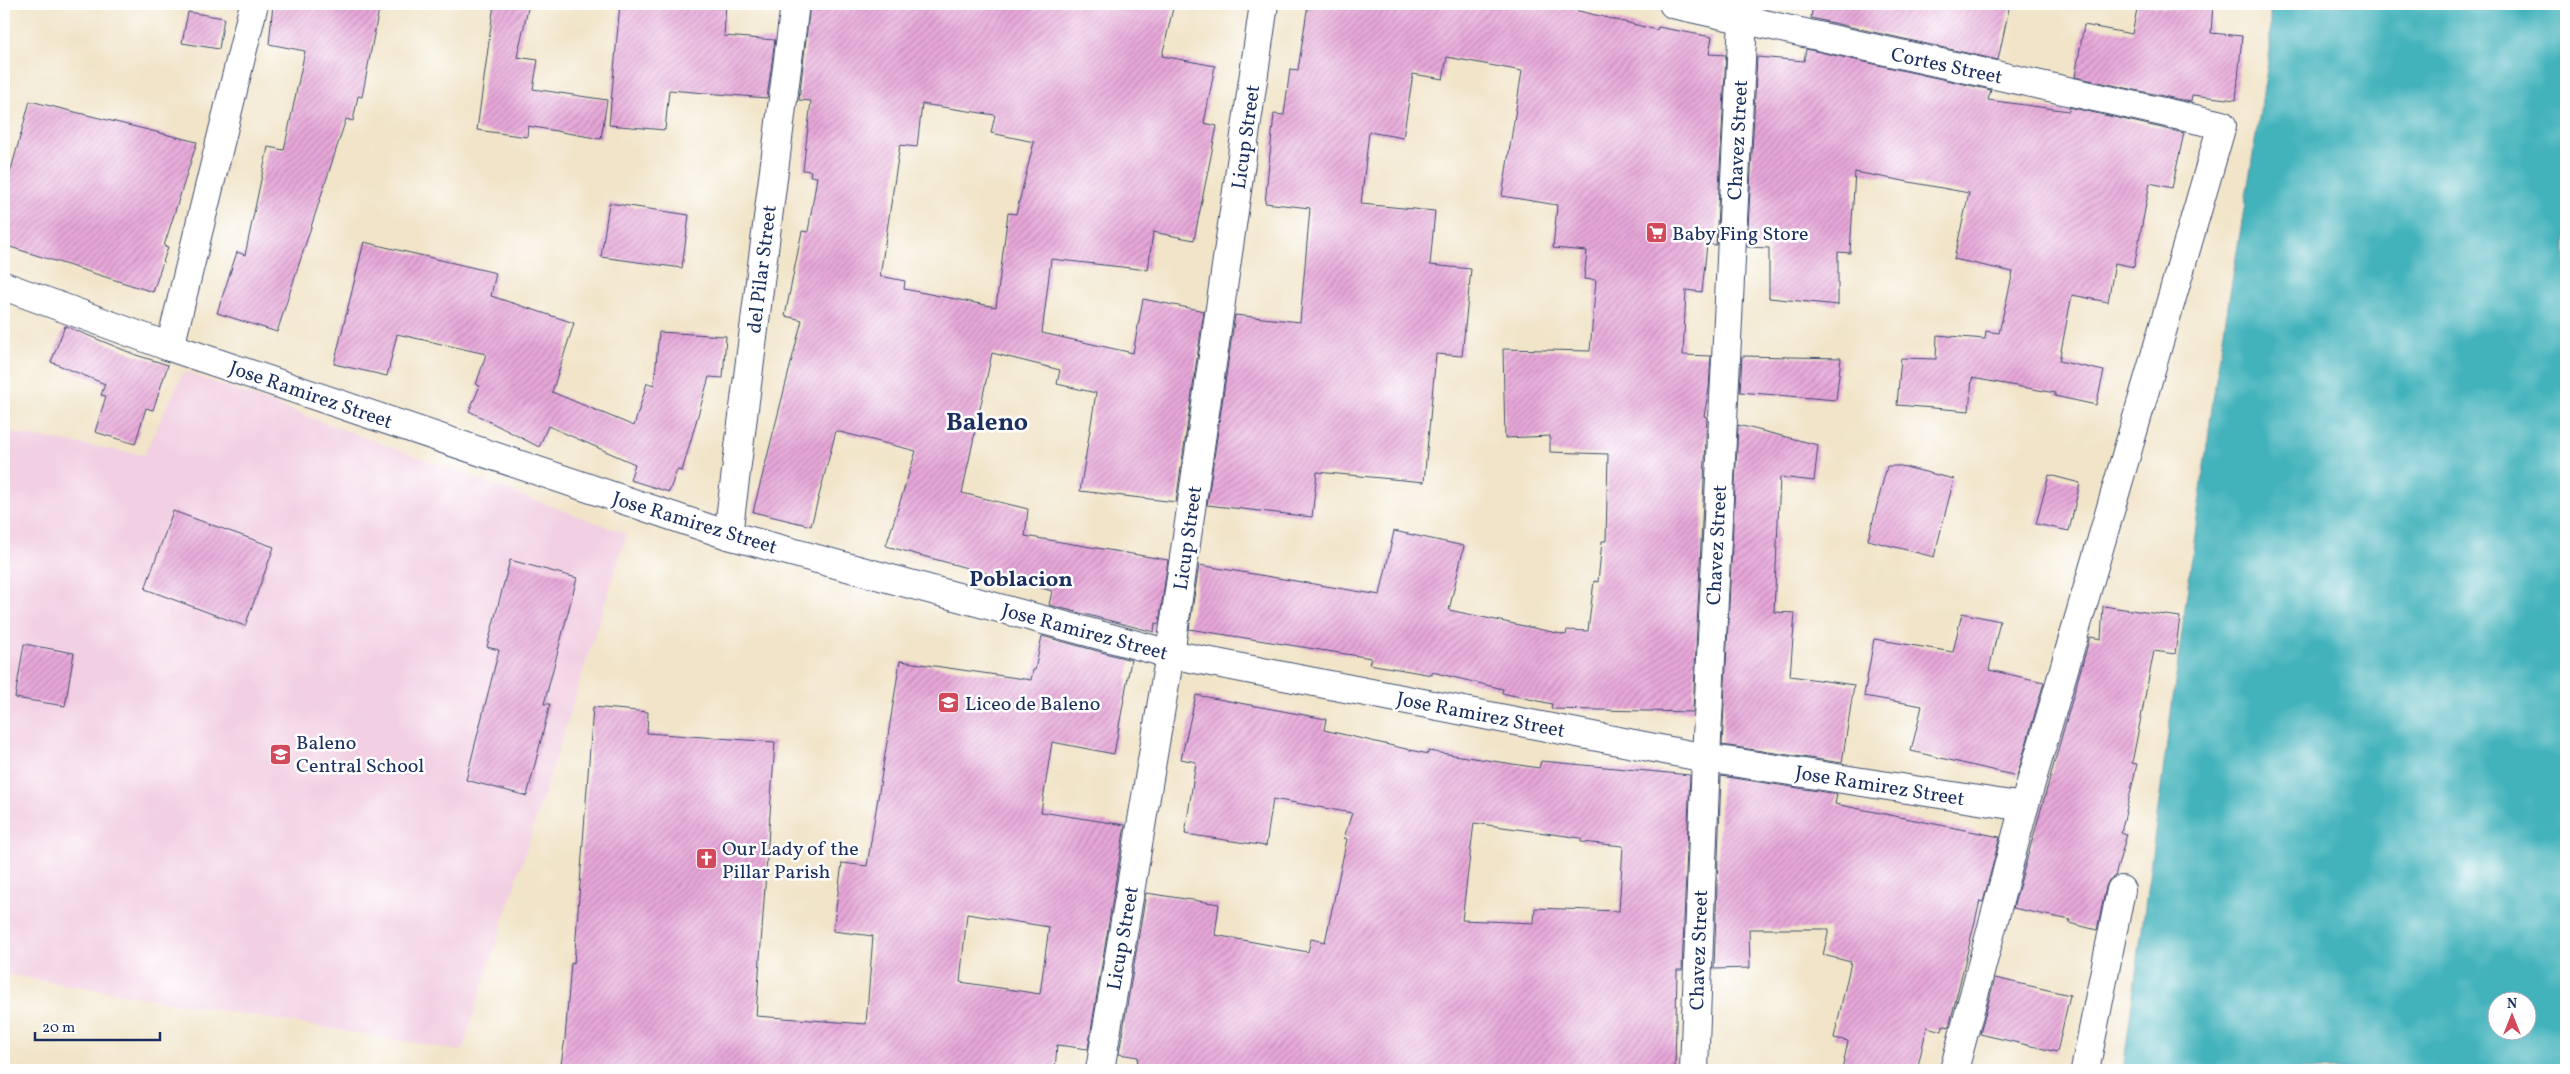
<svg xmlns="http://www.w3.org/2000/svg" width="2570" height="1074" font-family="Vollkorn,serif">
<style>
.built{fill:#f2cfe2}
.water{fill:#42b2bb;stroke:#2e708c;fill-rule:evenodd}
.building{fill:url(#building-hatch);fill-rule:evenodd}
.lines{fill:none;stroke-linecap:round;stroke-linejoin:round}
.street-casing{stroke:#3b4a6e;stroke-width:30}
.street{stroke:#fff;stroke-width:28}
.labels{text-anchor:middle;stroke-width:5;stroke-linejoin:round;paint-order:stroke}
.street-label{font-size:20px;fill:#1b2f5e;stroke:#fff}
.poi-label{font-size:20px;fill:#1b2f5e;stroke:#fff;text-anchor:start}
.quarter-label{font-size:22px;font-weight:bold;fill:#1b2f5e;stroke:#fff}
.district-label{font-size:25px;font-weight:bold;fill:#1b2f5e;stroke:#fff}
</style>
<defs>
<pattern id="building-hatch" width="6" height="6" patternUnits="userSpaceOnUse" patternTransform="scale(1.25)"><rect width="6" height="6" fill="#e8a8d9"/><path d="M-1 1l2-2M0 6l6-6M5 7l2-2" fill="none" stroke="#bb89b3"/></pattern>
</defs>
<rect width="100%" height="100%" fill="#fff"/>
<filter id="ink" filterUnits="userSpaceOnUse"><feTurbulence type="fractalNoise" baseFrequency=".02" numOctaves="2"/><feDisplacementMap in="SourceGraphic" scale="10" xChannelSelector="R" yChannelSelector="G"/><feConvolveMatrix kernelMatrix="1 2 1 2 8 2 1 2 1" color-interpolation-filters="sRGB"/></filter>
<filter id="wash" filterUnits="userSpaceOnUse"><feTurbulence type="fractalNoise" baseFrequency=".0096" numOctaves="4" result="noise"/><feDisplacementMap in="SourceGraphic" scale="20" xChannelSelector="R" yChannelSelector="G"/><feGaussianBlur stdDeviation="1.12" result="paint"/><feColorMatrix in="noise" values="0 0 0 0 0 0 0 0 0 0 0 0 0 0 0 0 0 1.4 0 .05"/><feComposite in="paint" operator="in"/></filter>
<g filter="url(#wash)">
<rect width="100%" height="100%" fill="#f1e4c8"/>
<path class="built" d="M184 371 627 534 462 1051 4 974V431L144 455Z"/>
<path class="water" d="M2270 4H2566V1070H2123L2215 385 2270 51ZM2498 1002H2528V1032H2498Z"/>
<g id="blocks">
<g class="building">
<path d="M273 4H380L362 97 358 96 353 121 346 119 277 332 217 313 237 252 245 255 268 147 284 150 305 51 269 44Z"/>
<path d="M494 4H529L517 57 538 60 533 89 607 100 601 139 528 126 527 137 477 130Z"/>
<path d="M620 4H726L724 36 775 40 767 98 669 90 665 130 609 125Z"/>
<path d="M810 4H1174L1162 56 1215 66 1204 123 1217 126 1194 240 1153 232 1148 270 1051 259 1042 333 1133 353 1143 299 1204 311 1176 502 1080 491 1096 393 1057 384 1060 370 992 353 962 493 1028 509 1025 536 1168 560 1159 624 1155 623 1154 632 1049 605 1052 591 886 546 916 451 836 431 811 526 753 512 802 320 785 316 802 231 808 232 817 177 810 176 811 171 803 170 811 101 799 100ZM922 104 995 115 991 133 1034 142 1016 214 1008 213 996 307 904 289 905 281 880 276 900 145 917 147Z"/>
<path d="M1308 4H1577L1575 10 1657 30 1658 27 1712 37 1709 54 1726 55 1716 245 1707 244 1702 292 1686 290 1683 355 1711 356 1709 389 1704 416 1707 417 1693 712 1551 709 1552 704 1502 693 1503 689 1432 672V675L1369 664 1371 658 1189 629 1199 565 1380 595 1394 531 1464 546 1449 610 1566 635 1567 630 1588 631 1594 581 1598 582 1602 541H1606L1608 454 1550 452V436L1505 438 1503 349 1590 351 1596 280 1584 279 1587 251 1553 248 1557 205 1502 196 1522 71 1447 57 1443 79 1413 74 1403 138 1369 132 1361 204 1435 211 1430 265 1471 269 1462 356 1436 354 1424 482 1317 472 1312 517 1207 505 1235 315 1300 322 1310 208 1265 203 1274 114 1284 115 1290 69 1298 70Z"/>
<path d="M1813 4H2010L1998 60 1811 18Z"/>
<path d="M2138 4 2181 10V4H2213L2211 33 2242 36 2236 100 2192 95 2191 102 2075 77 2084 25 2132 34Z"/>
<path d="M188 12 224 18 219 49 182 43Z"/>
<path d="M1806 49 1991 90 1988 100 2069 111V107L2184 133 2172 188 2150 183 2134 267 2115 263 2108 302 2072 295 2059 361 2104 371 2096 405 2055 396V393L1972 378 1969 411 1897 405 1901 358 1936 359 1937 335 1985 339 1986 331 1999 333 2013 272 1954 259 1969 193 1855 172 1850 253 1838 252V305L1769 298V248L1747 247 1757 57 1804 61Z"/>
<path d="M30 101 197 142 164 246 168 247 153 292 4 245V195Z"/>
<path d="M609 203 689 215 682 268 601 257Z"/>
<path d="M364 242 496 273 491 296 574 323 552 392 634 426 647 383 654 385 659 332 726 336 723 378 709 377 682 471 677 470 669 492 630 480 635 464 548 426 539 447 469 411 480 386 476 385 486 354 397 334 387 376 334 364Z"/>
<path d="M65 326 136 355 168 365 153 410 146 408 135 444 95 432 106 396 101 395 105 384 51 362Z"/>
<path d="M1742 356 1841 358 1836 400 1740 392Z"/>
<path d="M1738 425 1818 445 1814 481 1780 477 1774 612 1795 613 1790 676 1854 685 1842 763 1722 745Z"/>
<path d="M1887 466H1901L1954 479 1934 557 1868 540Z"/>
<path d="M2049 475 2080 483 2069 531 2036 524Z"/>
<path d="M173 511 274 547 245 626 145 589Z"/>
<path d="M510 560 577 578 544 704H550L527 796 466 780 499 650 487 647Z"/>
<path d="M2103 606 2180 617 2175 654 2154 651 2132 763 2137 764 2121 833 2127 834 2115 876 2109 880 2106 887 2097 930 2069 923 2070 920 2013 908 2090 637 2101 639Z"/>
<path d="M1962 613 2000 621 1989 670 2044 682 2017 776 1911 751 1922 706 1864 696 1874 639 1953 652Z"/>
<path d="M1042 636 1131 660 1114 754 1052 742 1041 812 1125 825 1088 1049 1057 1045 1055 1070H560L565 1039 571 963 574 964 593 707 648 712 647 733 775 742 756 1016 866 1024 873 936 833 931 842 863 867 866 900 661 1031 680 1033 670H1035ZM967 914 1049 927 1040 994 960 982Z"/>
<path d="M24 644 74 653 65 706 15 698Z"/>
<path d="M1196 695 1326 719 1324 730 1428 754V751L1539 768 1541 761 1690 775 1682 970H1677L1675 1070H1168L1137 1066 1138 1057 1119 1054 1146 893 1219 904 1215 935 1308 952 1311 939 1325 942 1347 839 1344 838 1352 813 1273 799 1266 846 1185 834 1196 762 1181 759ZM1474 823 1581 838V842L1623 846 1619 911 1535 908 1534 923 1462 920Z"/>
<path d="M1721 776 1837 794 1835 804 2000 837 1983 902 1980 901 1949 1027 1943 1025 1942 1031 1927 1027 1917 1070H1842L1848 1041 1834 1038 1851 962 1823 955 1829 929H1749L1750 968 1714 969Z"/>
<path d="M1995 978 2070 995 2057 1052 1980 1034Z"/>
</g>
</g>
</g>
<g filter="url(#ink)">
<use href="#blocks" fill-opacity="0" stroke="#3b4a6e" stroke-width="1"/>
<g class="lines">
<defs>
<g id="street">
<path d="M1673 4 2222 125 2024 807 1954 1070"/>
<path d="M4 286 170 347 728 535 1170 654 1706 758 2024 807"/>
<path d="M170 347 254 4"/>
<path d="M728 535 795 4"/>
<path d="M1100 1070 1170 654 1264 4"/>
<path d="M1694 1070 1706 758 1743 20"/>
<path d="M2085 1070 2121 890"/>
</g>
</defs>
<use href="#street" class="street-casing"/>
<use href="#street" class="street"/>
</g>
</g>
<defs>
<symbol id="supermarket-square" viewBox="-11 -11 22 22"><rect x="-9" y="-9" width="18" height="18" rx="4" fill="#d1495b" stroke="#fff"/><path d="M-6-5.5h2.5l.6 2H6L4.5 2H-2.5L-4.4-4H-6ZM-1.5 3.2a1.3 1.3 0 1 0 .1 0ZM3 3.2a1.3 1.3 0 1 0 .1 0Z" fill="#fff"/></symbol>
<symbol id="school-square" viewBox="-11 -11 22 22"><rect x="-9" y="-9" width="18" height="18" rx="4" fill="#d1495b" stroke="#fff"/><path d="M0-5L7-2L0 1L-7-2ZM-4 1L0 2.5L4 1V4Q0 6-4 4Z" fill="#fff"/></symbol>
<symbol id="church-square" viewBox="-11 -11 22 22"><rect x="-9" y="-9" width="18" height="18" rx="4" fill="#d1495b" stroke="#fff"/><path d="M-1.2-6h2.4v3.5h3.3v2.4h-3.3V6h-2.4V-.1h-3.3v-2.4h3.3Z" fill="#fff"/></symbol>
</defs>
<g fill-rule="evenodd">
<use href="#supermarket-square" x="1644" y="220" width="25" height="25"/>
<use href="#school-square" x="936" y="690" width="25" height="25"/>
<use href="#school-square" x="268" y="742" width="25" height="25"/>
<use href="#church-square" x="694" y="846" width="25" height="25"/>
</g>
<g class="labels">
<g class="street-label">
<text transform="translate(1947 65) rotate(12)" y="7">Cortes Street</text>
<text transform="translate(1245 137) rotate(-82)" y="7">Licup Street</text>
<text transform="translate(1737 140) rotate(-87)" y="7">Chavez Street</text>
<text transform="translate(761 269) rotate(-83)" y="7">del Pilar Street</text>
<text transform="translate(311 394) rotate(19)" y="7">Jose Ramirez Street</text>
<text transform="translate(695 522) rotate(17)" y="7">Jose Ramirez Street</text>
<text transform="translate(1187 538) rotate(-82)" y="7">Licup Street</text>
<text transform="translate(1716 545) rotate(-87)" y="7">Chavez Street</text>
<text transform="translate(1085 631) rotate(15)" y="7">Jose Ramirez Street</text>
<text transform="translate(1481 714) rotate(11)" y="7">Jose Ramirez Street</text>
<text transform="translate(1880 785) rotate(9)" y="7">Jose Ramirez Street</text>
<text transform="translate(1122 938) rotate(-80)" y="7">Licup Street</text>
<text transform="translate(1698 950) rotate(-88)" y="7">Chavez Street</text>
</g>
<g class="poi-label">
<text x="1672" y="240">Baby Fing Store</text>
<text x="965" y="710">Liceo de Baleno</text>
<text x="296" y="749">Baleno<tspan x="296" dy="23">Central School</tspan></text>
<text x="722" y="855">Our Lady of the<tspan x="722" dy="23">Pillar Parish</tspan></text>
</g>
<g class="quarter-label">
<text x="1021" y="586">Poblacion</text>
</g>
<g class="district-label">
<text x="987" y="430">Baleno</text>
</g>
</g>
<rect width="2570" height="1074" fill="none" stroke="#fff" stroke-width="20"/>
<g transform="translate(2512 1016)"><circle r="24" fill="#ffffff" stroke="#a4acbf"/>
<path d="M0-4L9 19L0 12L-9 19Z" fill="#d1495b"/>
<text y="-8" font-size="14" font-weight="bold" text-anchor="middle" fill="#1b2f5e">N</text>
</g>
<path d="M35 1032v8h125v-8" fill="none" stroke="#1b2f5e" stroke-width="2.5"/>
<text x="42" y="1032" font-size="15" fill="#1b2f5e" stroke="#ffffff" stroke-width="4" paint-order="stroke">20 m</text>
</svg>
